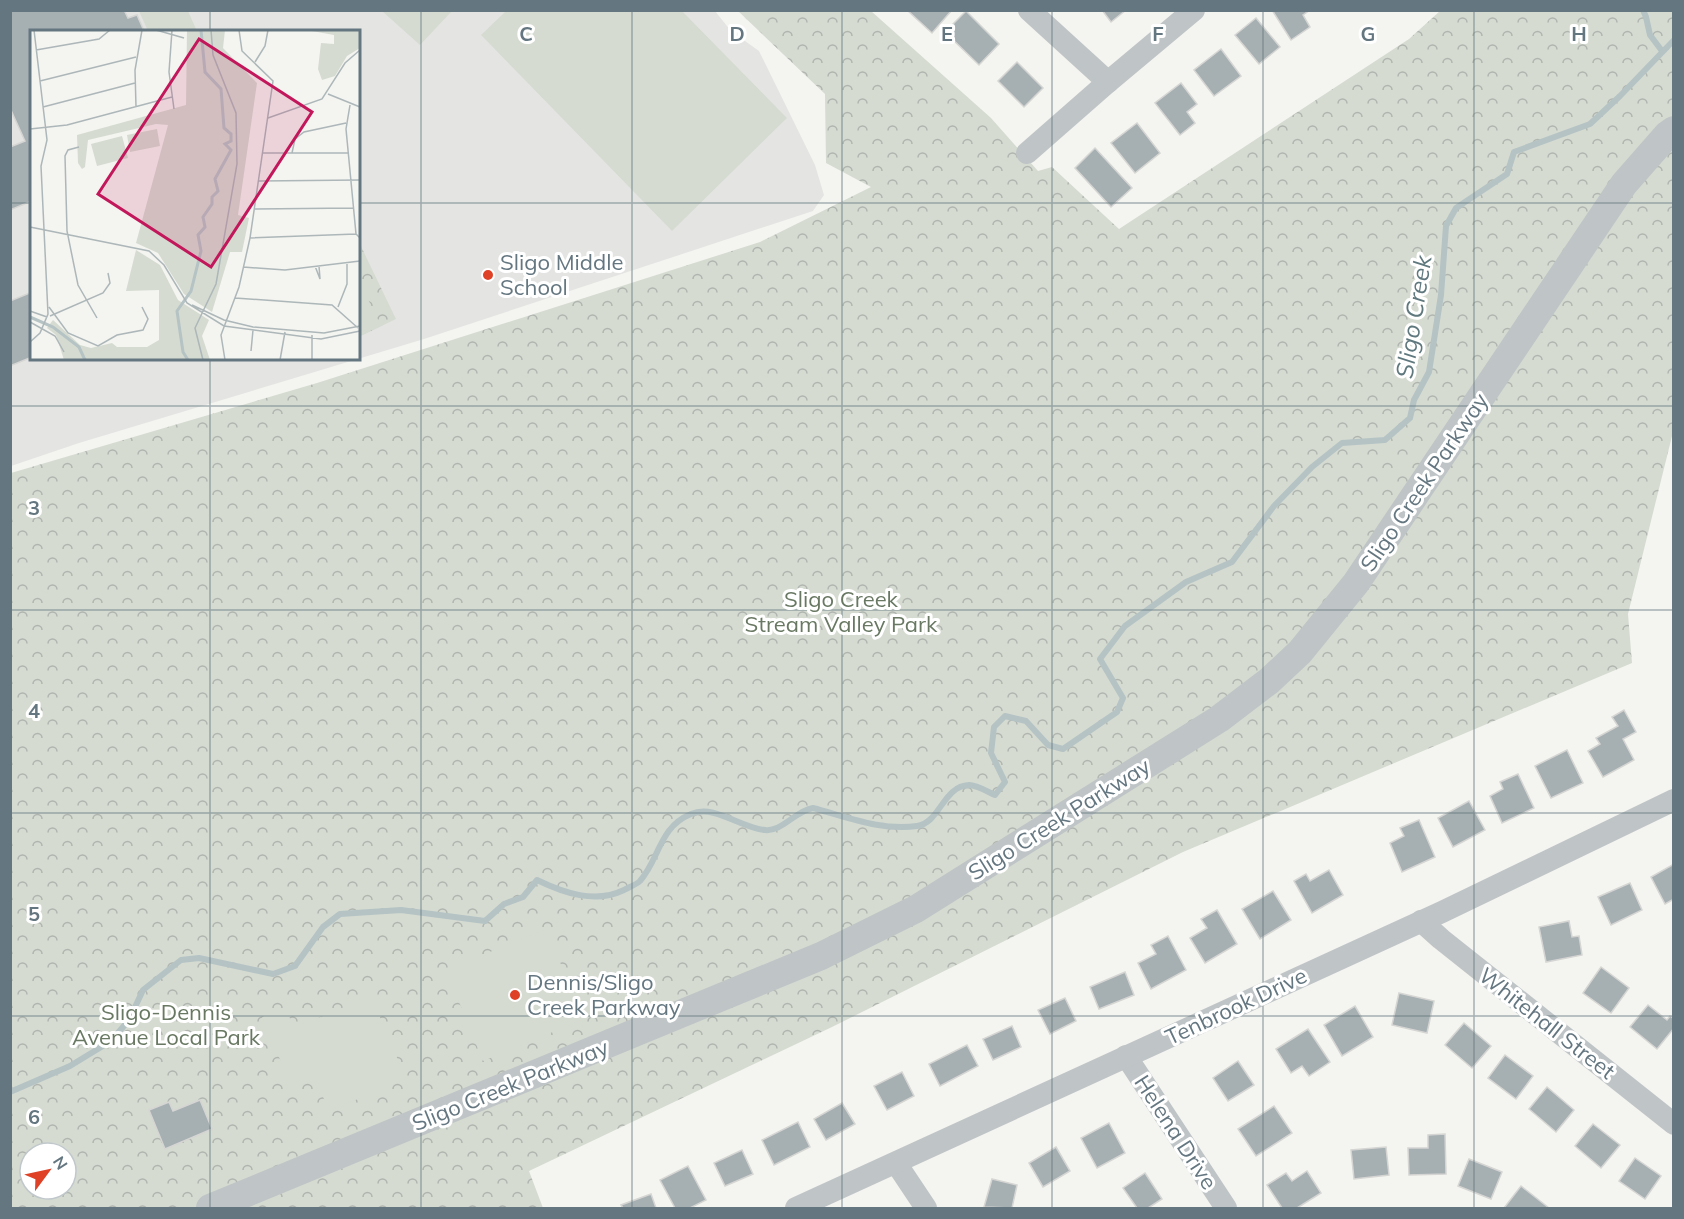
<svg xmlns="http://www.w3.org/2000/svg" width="1684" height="1219" font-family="Mulish,sans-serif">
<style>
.built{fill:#e4e5e3;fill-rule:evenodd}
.forest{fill:url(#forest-crowns);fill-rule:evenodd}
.pitch{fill:#d5dbd1}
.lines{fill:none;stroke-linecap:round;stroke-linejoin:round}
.stream{stroke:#b5c3c5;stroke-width:6}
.building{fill:#a6afb2;stroke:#d5d5d3;stroke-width:1.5}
.minor{stroke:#bfc4c6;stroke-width:22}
.tertiary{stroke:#bfc4c6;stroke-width:28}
.grid{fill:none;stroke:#647680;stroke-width:1.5;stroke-opacity:0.55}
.poi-dot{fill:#de4126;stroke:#fff;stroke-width:2}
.labels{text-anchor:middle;stroke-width:6;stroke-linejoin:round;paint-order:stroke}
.poi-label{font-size:22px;fill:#647680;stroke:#fff;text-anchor:start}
.street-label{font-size:22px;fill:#647680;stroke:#fff}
.park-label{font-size:22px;fill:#687862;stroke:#fff}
.water-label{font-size:24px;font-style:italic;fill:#5f787e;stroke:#fff}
.inset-river{fill:none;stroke:#b5c3c5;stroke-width:3}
.inset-road{fill:none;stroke:#adb7b9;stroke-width:1.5}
.view{fill:#c2185b;fill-opacity:0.15;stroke:#c2185b;stroke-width:3}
.inset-edge{fill:none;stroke:#647680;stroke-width:3}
.grid-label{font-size:20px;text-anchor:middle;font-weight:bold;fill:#647680;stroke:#fff;stroke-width:6;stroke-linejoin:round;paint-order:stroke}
</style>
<defs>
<pattern id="forest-crowns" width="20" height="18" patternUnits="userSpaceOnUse" patternTransform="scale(1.5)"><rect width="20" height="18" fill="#d5dbd1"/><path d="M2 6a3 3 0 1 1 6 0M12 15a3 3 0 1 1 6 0" fill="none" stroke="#b0b6af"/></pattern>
</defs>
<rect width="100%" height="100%" fill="#f4f4f0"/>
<path class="built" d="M10 11H715L731 31 759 51 815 165 824 195 813 211 424 339 79 443 11 466ZM32 32H358V358H32Z"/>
<g class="forest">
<path d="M738 11H871L991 118 1038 171 1052 167 1119 229 1409 39 1440 11H1673V432L1628 614 1632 663 1183 852 832 1027 529 1171 543 1208H11V473L317 383 760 242 871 187 826 163 825 94ZM30 1153H66V1189H30Z"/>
<path d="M358 240 396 319 359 337H358Z"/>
</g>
<g class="pitch">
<path d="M139 11H188L196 29 190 31H148Z"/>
<path d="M382 11H452L420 45Z"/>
<path d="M506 11H682L787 118 672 231 481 35Z"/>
<path d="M366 295 381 326 359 336V299Z"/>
<path d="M546 929 584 1019 483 1061 446 970Z"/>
<path d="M371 996 406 1079 329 1111 313 1073 290 1083 262 1017 286 1009 294 1028Z"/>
</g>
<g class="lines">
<g class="stream">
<path d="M1643 10 1646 17 1650 35 1662 51"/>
<path d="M10 1092 70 1066 111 1041 129 1020 143 990 181 960 199 958 273 974 295 966 323 927 340 914 401 910 485 921 504 904 523 897 537 880C564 893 595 904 624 890 629 887 636 885 640 881 660 858 659 827 691 814 715 804 740 828 765 830 782 832 795 811 813 808 847 817 881 831 917 826 940 823 943 786 969 785 977 785 988 792 995 795L1005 782 991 753 994 727 1005 716 1026 721 1048 745 1063 749 1117 712 1123 698 1100 659 1125 626 1186 582 1232 562 1274 506 1312 467 1342 443 1385 440 1410 418 1414 400 1429 372 1441 295 1446 226 1456 208 1507 174 1514 152 1590 124 1620 96 1674 40"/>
</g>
</g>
<g class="building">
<path d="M10 10H124L128 18 137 15 144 31 32 32V201L10 210V147L25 141 10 108Z"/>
<path d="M907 10H952L932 33Z"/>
<path d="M1102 10H1126L1111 22Z"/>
<path d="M1272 10H1310L1303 15 1310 27 1291 40Z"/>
<path d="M966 11 999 44 979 65 945 32Z"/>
<path d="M1256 18 1280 47 1259 64 1235 35Z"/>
<path d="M1221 49 1241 76 1214 96 1194 70Z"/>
<path d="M1017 62 1043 88 1024 107 998 81Z"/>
<path d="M1181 83 1197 104 1187 112 1195 123 1180 135 1155 103Z"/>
<path d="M1137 123 1160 153 1135 173 1111 143Z"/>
<path d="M1095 148 1132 188 1111 207 1075 168Z"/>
<path d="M32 292V357L10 366V301Z"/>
<path d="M1624 710 1636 732 1623 739 1634 760 1603 777 1588 751 1600 744 1596 738 1618 726 1612 717Z"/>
<path d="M1567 750 1583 783 1551 798 1535 766Z"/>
<path d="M1518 774 1534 808 1502 823 1490 796 1503 789 1500 782Z"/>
<path d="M1469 801 1485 830 1453 847 1438 818Z"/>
<path d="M1419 820 1435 857 1402 872 1390 843 1404 836 1400 828Z"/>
<path d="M1674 864V899L1665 904 1651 877Z"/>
<path d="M1329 870 1343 895 1312 913 1294 881 1306 874 1310 881Z"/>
<path d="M1630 883 1642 910 1611 925 1598 897Z"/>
<path d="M1273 891 1291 920 1260 939 1242 909Z"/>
<path d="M1217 910 1237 944 1205 963 1190 938 1207 928 1201 919Z"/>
<path d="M1569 921 1572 937 1579 936 1582 955 1546 962 1539 927Z"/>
<path d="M1168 936 1186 970 1151 989 1138 963 1156 954 1151 945Z"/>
<path d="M1601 967 1629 988 1611 1013 1583 993Z"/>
<path d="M1125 972 1134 995 1099 1009 1090 987Z"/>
<path d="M1399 993 1434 1001 1427 1033 1392 1025Z"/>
<path d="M1065 998 1076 1021 1050 1034 1038 1010Z"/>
<path d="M1648 1005 1667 1020 1670 1016 1674 1019V1028L1657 1049 1630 1027Z"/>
<path d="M1355 1006 1373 1037 1342 1056 1324 1025Z"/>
<path d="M1464 1023 1491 1046 1472 1068 1445 1045Z"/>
<path d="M1012 1026 1021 1047 993 1060 983 1039Z"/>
<path d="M1308 1029 1330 1062 1309 1076 1302 1066 1291 1073 1276 1049Z"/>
<path d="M967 1045 978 1066 940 1086 929 1064Z"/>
<path d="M1505 1055 1533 1076 1516 1099 1488 1078Z"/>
<path d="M1238 1061 1254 1085 1228 1101 1213 1078Z"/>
<path d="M902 1072 914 1096 887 1110 874 1086Z"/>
<path d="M1547 1087 1574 1110 1556 1132 1529 1109Z"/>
<path d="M200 1100 212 1129 165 1149 149 1110 169 1102 173 1111Z"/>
<path d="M842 1103 855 1124 826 1140 814 1119Z"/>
<path d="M1274 1106 1292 1133 1256 1156 1238 1129Z"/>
<path d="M798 1122 810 1147 774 1165 762 1140Z"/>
<path d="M1109 1123 1125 1153 1097 1168 1081 1138Z"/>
<path d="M1593 1124 1620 1145 1601 1168 1575 1146Z"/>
<path d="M1445 1134 1446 1174 1409 1175 1408 1148H1428V1135Z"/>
<path d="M1056 1147 1070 1171 1043 1187 1029 1163Z"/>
<path d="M1386 1147 1389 1175 1354 1179 1351 1150Z"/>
<path d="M742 1150 753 1174 725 1186 714 1163Z"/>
<path d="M1635 1158 1661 1176 1645 1199 1619 1181Z"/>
<path d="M1469 1159 1502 1172 1491 1199 1458 1186Z"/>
<path d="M688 1166 706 1200 690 1208H675L660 1180Z"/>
<path d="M1307 1171 1321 1193 1297 1208H1282L1267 1185 1286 1173 1292 1181Z"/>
<path d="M1145 1173 1162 1199 1148 1208H1137L1123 1188Z"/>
<path d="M992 1179 1017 1185 1012 1208 984 1207Z"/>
<path d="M1521 1186 1549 1208H1504Z"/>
<path d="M651 1194 656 1208H623L621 1205Z"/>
</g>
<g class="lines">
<g class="minor">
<path d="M1029 10 1108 82"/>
<path d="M1027 153 1108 82 1194 10"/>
<path d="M1421 921 1441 939 1674 1124"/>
<path d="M1126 1056 1226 1208"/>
<path d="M896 1163 926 1208"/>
<path d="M796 1208 1442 912 1674 800"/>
</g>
<path class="tertiary" d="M210 1208 821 956 916 909 1219 719 1269 681 1300 652 1356 583 1624 184 1667 135 1674 130"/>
</g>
<path class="grid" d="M210 10V32M421 10V1208M632 10V1208M842 10V1208M1052 10V1208M1263 10V1208M1474 10V1208M10 203H32M358 203H1674M210 358V1208M10 406H1674M10 610H1674M10 813H1674M10 1016H1674"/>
<g class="poi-dot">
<circle cx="488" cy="275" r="6"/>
<circle cx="515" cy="995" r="6"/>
</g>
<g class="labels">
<g class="poi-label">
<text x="500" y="270">Sligo Middle<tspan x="500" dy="25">School</tspan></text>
<text x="527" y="990">Dennis/Sligo<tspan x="527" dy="25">Creek Parkway</tspan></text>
</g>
<g class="street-label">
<text transform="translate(1424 482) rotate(-56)" y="8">Sligo Creek Parkway</text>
<text transform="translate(1059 819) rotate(-32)" y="8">Sligo Creek Parkway</text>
<text transform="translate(1236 1006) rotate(-25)" y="8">Tenbrook Drive</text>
<text transform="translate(1547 1023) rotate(38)" y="8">Whitehall Street</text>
<text transform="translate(510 1085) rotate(-22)" y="8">Sligo Creek Parkway</text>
<text transform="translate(1176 1132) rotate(57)" y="8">Helena Drive</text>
</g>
<g class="park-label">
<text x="841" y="607">Sligo Creek<tspan x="841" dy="25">Stream Valley Park</tspan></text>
<text x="166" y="1020">Sligo-Dennis<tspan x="166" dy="25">Avenue Local Park</tspan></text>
</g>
<g class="water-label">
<text transform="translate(1414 317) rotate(-81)" y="8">Sligo Creek</text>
</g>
</g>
<g transform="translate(30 30)">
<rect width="330" height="330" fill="#f4f4f0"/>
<path d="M157 0H195L193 18 227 53 208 185 219 188 212 222H200L182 282 154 264 128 223 106 213 138 95 126 94 58 110 55 137 52 139 48 133 47 105 156 75ZM330 0V18L317 26 305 46 292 50 288 39 291 13 304 14V5L282 1ZM106 220 130 235 148 270 179 290 172 306 180 330H34L26 305 17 298 23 290 50 315 61 318 82 313 87 317H117L129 310V260L96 261Z" fill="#d5dbd1"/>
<path d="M127 99 130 116 100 122 97 105ZM92 106 98 128 67 136 61 114Z" fill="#d5dbd1"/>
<path class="inset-river" d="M0 287 23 297 49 317 55 330M158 330 153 322 147 281 161 261 171 221 168 205 175 197 173 187 182 174V167L188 161 185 149 201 120 195 114 201 111V104L194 98 191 59 175 42 171 0"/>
<path class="inset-road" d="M126 0 154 8M142 0 139 42 144 79M6 20 69 9 80 0M225 32 235 16 238 0M10 51 106 27M298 64 330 77M320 75 316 99 326 204 330 208M13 77 105 53M106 77 105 40 112 0M238 88 292 69 315 33 330 20M0 99 37 95 142 67M49 117 38 120 35 126 37 201 48 255 67 288M233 123H319M262 123 265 109 274 102 316 93M229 151 330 150M225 179 324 178M0 197 119 221 134 235 157 273 194 296 291 309 330 301M220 208 326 204M285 236 290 249 289 236M213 237 255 240 330 231M205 268 302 275 328 298M162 275 194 290 223 297 294 303 330 296M19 277 38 303 68 316 87 305 113 300 118 289 112 277M308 277 317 254V232M0 281 17 287M20 286 73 263 80 253 78 243M0 292 25 306 34 322M282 305V330M0 312 10 303 18 284 11 136 17 110 4 0M221 321 223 300M173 330 165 298 186 254 207 134 206 83 183 25 181 0M195 330 191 305 209 257 220 208 243 51 212 21 209 0M250 330 255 302"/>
<path class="view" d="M169 9 282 82 181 237 68 164Z"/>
<rect width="330" height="330" class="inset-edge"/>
</g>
<g class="grid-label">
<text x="526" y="41">C</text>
<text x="737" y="41">D</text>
<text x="947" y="41">E</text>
<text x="1158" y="41">F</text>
<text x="1368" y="41">G</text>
<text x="1579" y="41">H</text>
<text x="34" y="515">3</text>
<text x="34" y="718">4</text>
<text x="34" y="921">5</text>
<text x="34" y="1124">6</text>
</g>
<rect width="1684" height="1219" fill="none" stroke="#647680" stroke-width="24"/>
<g transform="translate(48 1171) rotate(57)"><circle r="28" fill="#ffffff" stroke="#c1c8cc" stroke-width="1.5"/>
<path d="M0-4.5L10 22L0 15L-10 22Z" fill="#de4126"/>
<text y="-9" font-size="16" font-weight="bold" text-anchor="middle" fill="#647680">N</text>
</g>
</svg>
